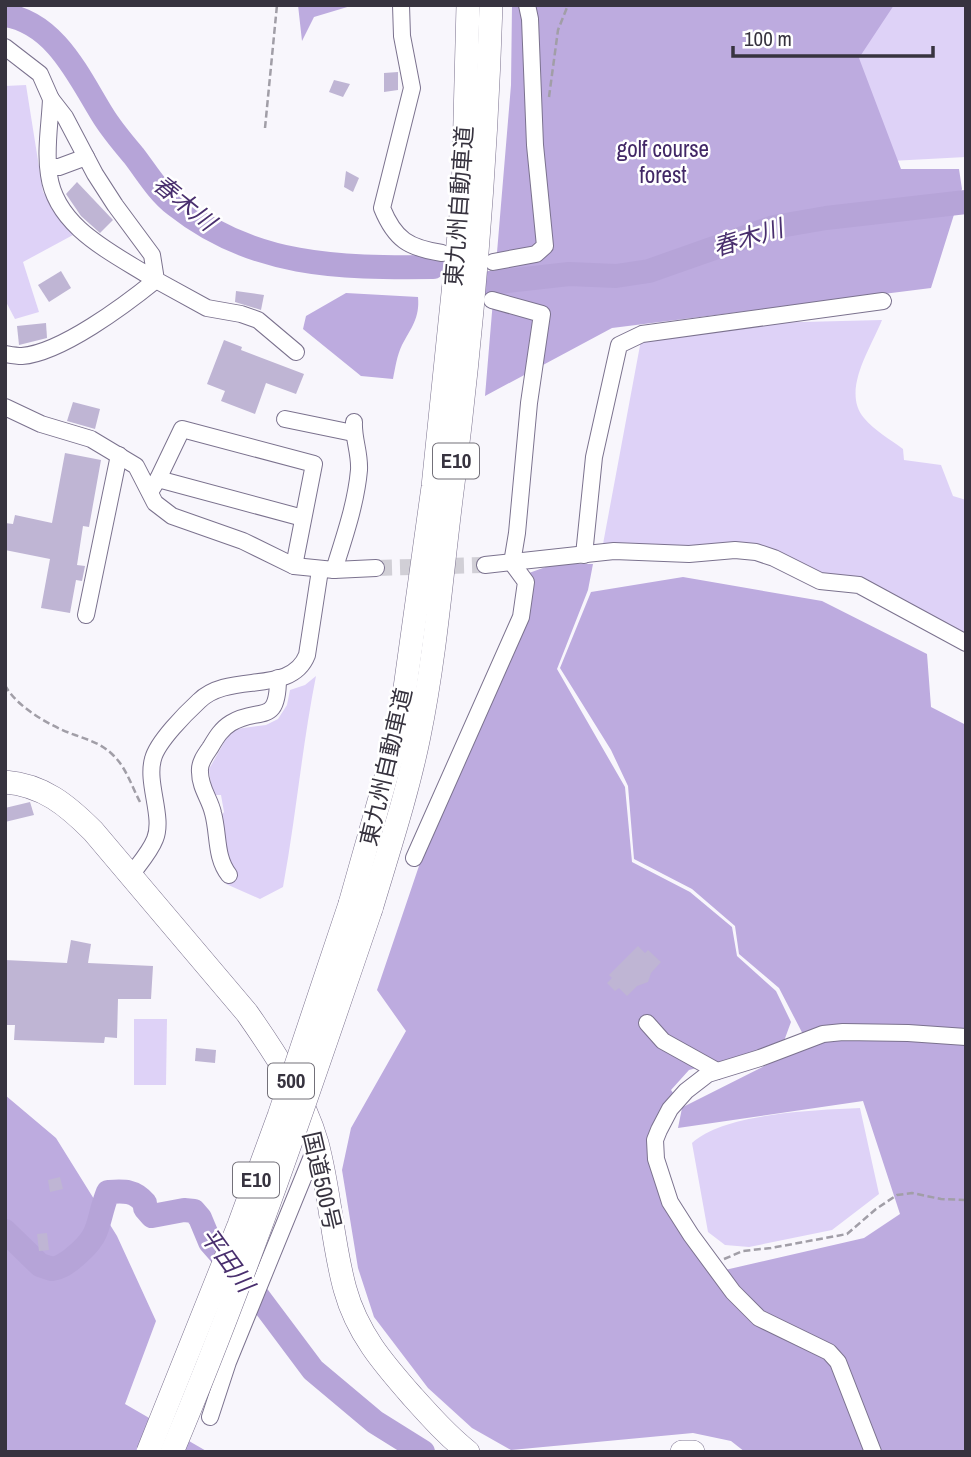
<svg xmlns="http://www.w3.org/2000/svg" width="971" height="1457" font-family="'Archivo Narrow','Noto Sans JP',sans-serif">
<style>
.green{fill:#ded2f7}
.forest{fill:#bdabdf;fill-rule:evenodd}
.lines{fill:none;stroke-linecap:round;stroke-linejoin:round}
.river{stroke:#b6a4d8;stroke-width:24}
.building{fill:#bfb5d4}
.minor-tunnel{stroke:#d1cfd6;stroke-width:16;stroke-dasharray:16 8;stroke-linecap:butt}
.minor-casing{stroke:#7b728e;stroke-width:18}
.highway-casing{stroke:#7b728e;stroke-width:24}
.path{stroke:#a19ea7;stroke-width:2.5;stroke-dasharray:7 3.5;stroke-linecap:butt}
.minor{stroke:#fff;stroke-width:16}
.highway{stroke:#fff;stroke-width:23}
.highway-bridge-casing{stroke:#7b728e;stroke-width:24;stroke-linecap:butt}
.highway-bridge{stroke:#fff;stroke-width:23}
.labels{text-anchor:middle;stroke-width:5;stroke-linejoin:round;paint-order:stroke}
.shield{fill:#fff;stroke:#737079;stroke-width:2}
.shield-label{font-size:21px;font-weight:bold;fill:#37333f}
.park-label{font-size:23px;fill:#422866;stroke:#fff}
.street-label{font-size:23px;fill:#37333f;stroke:#fff}
.water-label{font-size:24px;font-style:italic;fill:#492f6e;stroke:#fff}
</style>
<rect width="100%" height="100%" fill="#f8f6fc"/>
<g class="green">
<path d="M851 5H966V157L853 163Z"/>
<path d="M26 85 43 192 73 235 23 262 39 312 15 319 5 300V86Z"/>
<path d="M882 320C871 348 841 391 864 418 874 430 891 440 903 449L904 460 941 465 953 496 966 500V636L809 570 768 547 748 543 667 549 603 544 641 340 759 323Z"/>
<path d="M316 676C302 746 296 817 283 887L260 899 226 884 233 874 228 858 221 816 224 812 221 795H212L209 769 226 739 236 729 266 725 278 719 287 705 290 690 305 685Z"/>
<path d="M134 1019H167L166 1085H134Z"/>
<path d="M860 1108 879 1194 832 1230 749 1247 725 1245 708 1232 692 1143C724 1113 816 1110 860 1108Z"/>
</g>
<g class="forest">
<path d="M298 5H354L314 17 302 41Z"/>
<path d="M512 5H894L859 58 901 169H959L962 189 931 288 612 328 485 396 511 85Z"/>
<path d="M346 293 418 297C420 318 411 328 402 345 397 355 395 369 393 379L361 376 303 329 306 316Z"/>
<path d="M554 564H593L588 590 557 669 625 787 632 862 690 892 732 927 737 956 776 991 791 1022 784 1041 746 1055 689 1070 671 1090 683 1107 808 1044 779 988 739 954 735 926 692 889 634 859 628 786 611 750 560 668 591 592 683 577 822 601 927 654 931 707 966 725V1452H745L731 1441 693 1433 511 1450 472 1428 428 1388 374 1317 358 1268 342 1170 351 1128 406 1031 377 990 421 860 512 625 529 573ZM863 1101 900 1214 864 1238 712 1273 680 1228 654 1141 659 1116 682 1108 678 1128Z"/>
<path d="M5 1095 56 1138 117 1236 156 1321 125 1404 208 1452H5Z"/>
</g>
<g class="lines">
<g class="river">
<path d="M5 15C55 23 78 75 102 114 111 129 123 143 134 156 147 173 158 192 175 205 253 267 339 268 433 267"/>
<path d="M490 283 569 274 616 276 649 271 774 227 826 218 966 202"/>
<path d="M5 1231 40 1265 52 1269C60 1268 65 1264 72 1259 104 1233 95 1225 108 1192 124 1191 134 1190 145 1203V1208L152 1216 184 1210 194 1211 200 1218 210 1242 259 1298 313 1370 375 1422 423 1452"/>
</g>
</g>
<g class="building">
<path d="M398 72V90L384 92V73Z"/>
<path d="M334 80 350 84 343 97 329 92Z"/>
<path d="M346 171 359 178 353 192 344 187Z"/>
<path d="M77 182 113 220 100 233 81 216 66 194Z"/>
<path d="M61 271 71 288 49 302 38 285Z"/>
<path d="M236 291 264 295 261 310 235 302Z"/>
<path d="M46 323 47 338 19 345 17 326Z"/>
<path d="M224 340 242 347 241 350 304 374 296 394 266 383 255 414 221 401 225 391 207 384Z"/>
<path d="M73 402 100 409 95 429 67 421Z"/>
<path d="M65 453 101 460 89 527 83 526 77 565 85 566 82 581 76 580 70 613 41 608 50 559 5 550V523L13 524 15 515 52 523Z"/>
<path d="M30 802 34 815 5 822V808Z"/>
<path d="M71 940 91 944 88 963 153 966 151 999H118L117 1038 105 1037 104 1043 14 1040 15 1025H5V960L67 963Z"/>
<path d="M638 946 645 953 648 950 661 962 651 973 648 982 637 986 627 996 619 988 615 991 607 983 612 978 609 975Z"/>
<path d="M196 1048 216 1050 215 1063 195 1061Z"/>
<path d="M60 1177 63 1189 50 1192 48 1180Z"/>
<path d="M47 1233 49 1250 39 1251 37 1234Z"/>
</g>
<g class="lines">
<path class="minor-tunnel" d="M376 568 485 565"/>
<defs>
<g id="minor">
<path d="M401 5 402 36 412 88 382 208C395 240 409 248 442 253"/>
<path d="M5 47 40 74 51 99"/>
<path d="M49 167H59L86 157"/>
<path d="M493 262 536 254 545 246 535 145 530 19 527 5"/>
<path d="M156 280 152 255 115 205 95 174 65 117 51 99C50 123 45 151 49 175 56 226 109 251 149 276L156 280 207 308 241 314 258 320 296 352"/>
<path d="M5 354C11 355 16 356 22 356 61 353 125 305 156 280"/>
<path d="M5 407 41 424 91 439 136 466 155 503 172 516 243 541 294 566 334 570 376 568"/>
<path d="M285 419 353 433"/>
<path d="M158 479 303 518"/>
<path d="M150 492 158 479 182 429 314 464 294 566"/>
<path d="M584 555 594 457 619 345 642 334 883 301"/>
<path d="M485 565 614 551 689 554 735 550 756 552 774 558 820 581 859 585 966 643"/>
<path d="M334 570C344 538 356 504 359 470 360 453 353 438 354 422"/>
<path d="M86 615 119 455"/>
<path d="M414 858 521 617 526 582 512 563 517 533 529 403 542 314 492 300"/>
<path d="M131 875C139 864 150 852 155 839 164 817 146 783 153 759 157 742 186 713 199 701 229 671 291 696 307 655L320 570"/>
<path d="M229 875C215 857 219 835 213 813 210 799 200 788 200 772 199 763 205 755 210 748 216 738 221 729 231 723 260 706 278 727 278 678"/>
<path d="M647 1023 663 1041 717 1071"/>
<path d="M210 1417 228 1362 317 1144"/>
<path d="M873 1452 838 1362 829 1352 759 1318 733 1292 691 1235 670 1202 656 1159 655 1140 659 1130 670 1109 686 1091 708 1074 760 1058 823 1034 843 1032 908 1033 966 1037"/>
</g>
<g id="highway">
<path d="M5 782C43 785 67 805 93 831L247 1013C275 1053 303 1095 317 1143 330 1191 332 1242 345 1289 357 1333 383 1363 412 1396 430 1416 447 1435 468 1452"/>
<path d="M350 904 399 731 433 487 463 196 468 5"/>
<path d="M371 909C388 852 407 795 419 736 436 653 442 568 453 484 473 325 486 166 491 5"/>
<path d="M682 1452H693"/>
</g>
</defs>
<use href="#minor" class="minor-casing"/>
<use href="#highway" class="highway-casing"/>
<g class="path">
<path d="M549 97 558 30 568 5"/>
<path d="M265 128 277 5"/>
<path d="M5 685C16 707 52 727 75 735 89 740 102 744 113 755 126 767 132 787 140 802"/>
<path d="M724 1259 743 1251 771 1248 847 1234 876 1209 897 1195 912 1193 941 1199 966 1200"/>
</g>
<use href="#minor" class="minor"/>
<use href="#highway" class="highway"/>
<defs>
<g id="highway-bridge">
<path d="M148 1452 239 1225 279 1116 350 904"/>
<path d="M172 1452C247 1274 309 1092 371 909"/>
</g>
</defs>
<use href="#highway-bridge" class="highway-bridge-casing"/>
<use href="#highway-bridge" class="highway-bridge"/>
</g>
<g class="labels">
<g class="shield">
<rect x="433" y="443.5" width="46" height="35" rx="5"/>
<rect x="268" y="1063.5" width="46" height="35" rx="5"/>
<rect x="233" y="1162.5" width="46" height="35" rx="5"/>
</g>
<g class="shield-label">
<text x="456" y="468">E10</text>
<text x="291" y="1088">500</text>
<text x="256" y="1187">E10</text>
</g>
<g class="park-label">
<text x="663" y="157">golf course<tspan x="663" dy="26">forest</tspan></text>
</g>
<g class="street-label">
<text transform="translate(459 206) rotate(-86)" y="8">東九州自動車道</text>
<text transform="translate(386 767) rotate(-77)" y="8">東九州自動車道</text>
<text transform="translate(322 1181) rotate(77)" y="8">国道500号</text>
</g>
<g class="water-label">
<text transform="translate(184 203) rotate(39)" y="8">春木川</text>
<text transform="translate(748 238) rotate(-17)" y="8">春木川</text>
<text transform="translate(227 1260) rotate(54)" y="8">平田川</text>
</g>
</g>
<rect width="971" height="1457" fill="none" stroke="#37333f" stroke-width="14"/>
<path d="M733 46v10h200v-10" fill="none" stroke="#37333f" stroke-width="3.5"/>
<text x="744" y="46" font-size="21" fill="#37333f" stroke="#ffffff" stroke-width="5" paint-order="stroke">100 m</text>
</svg>
